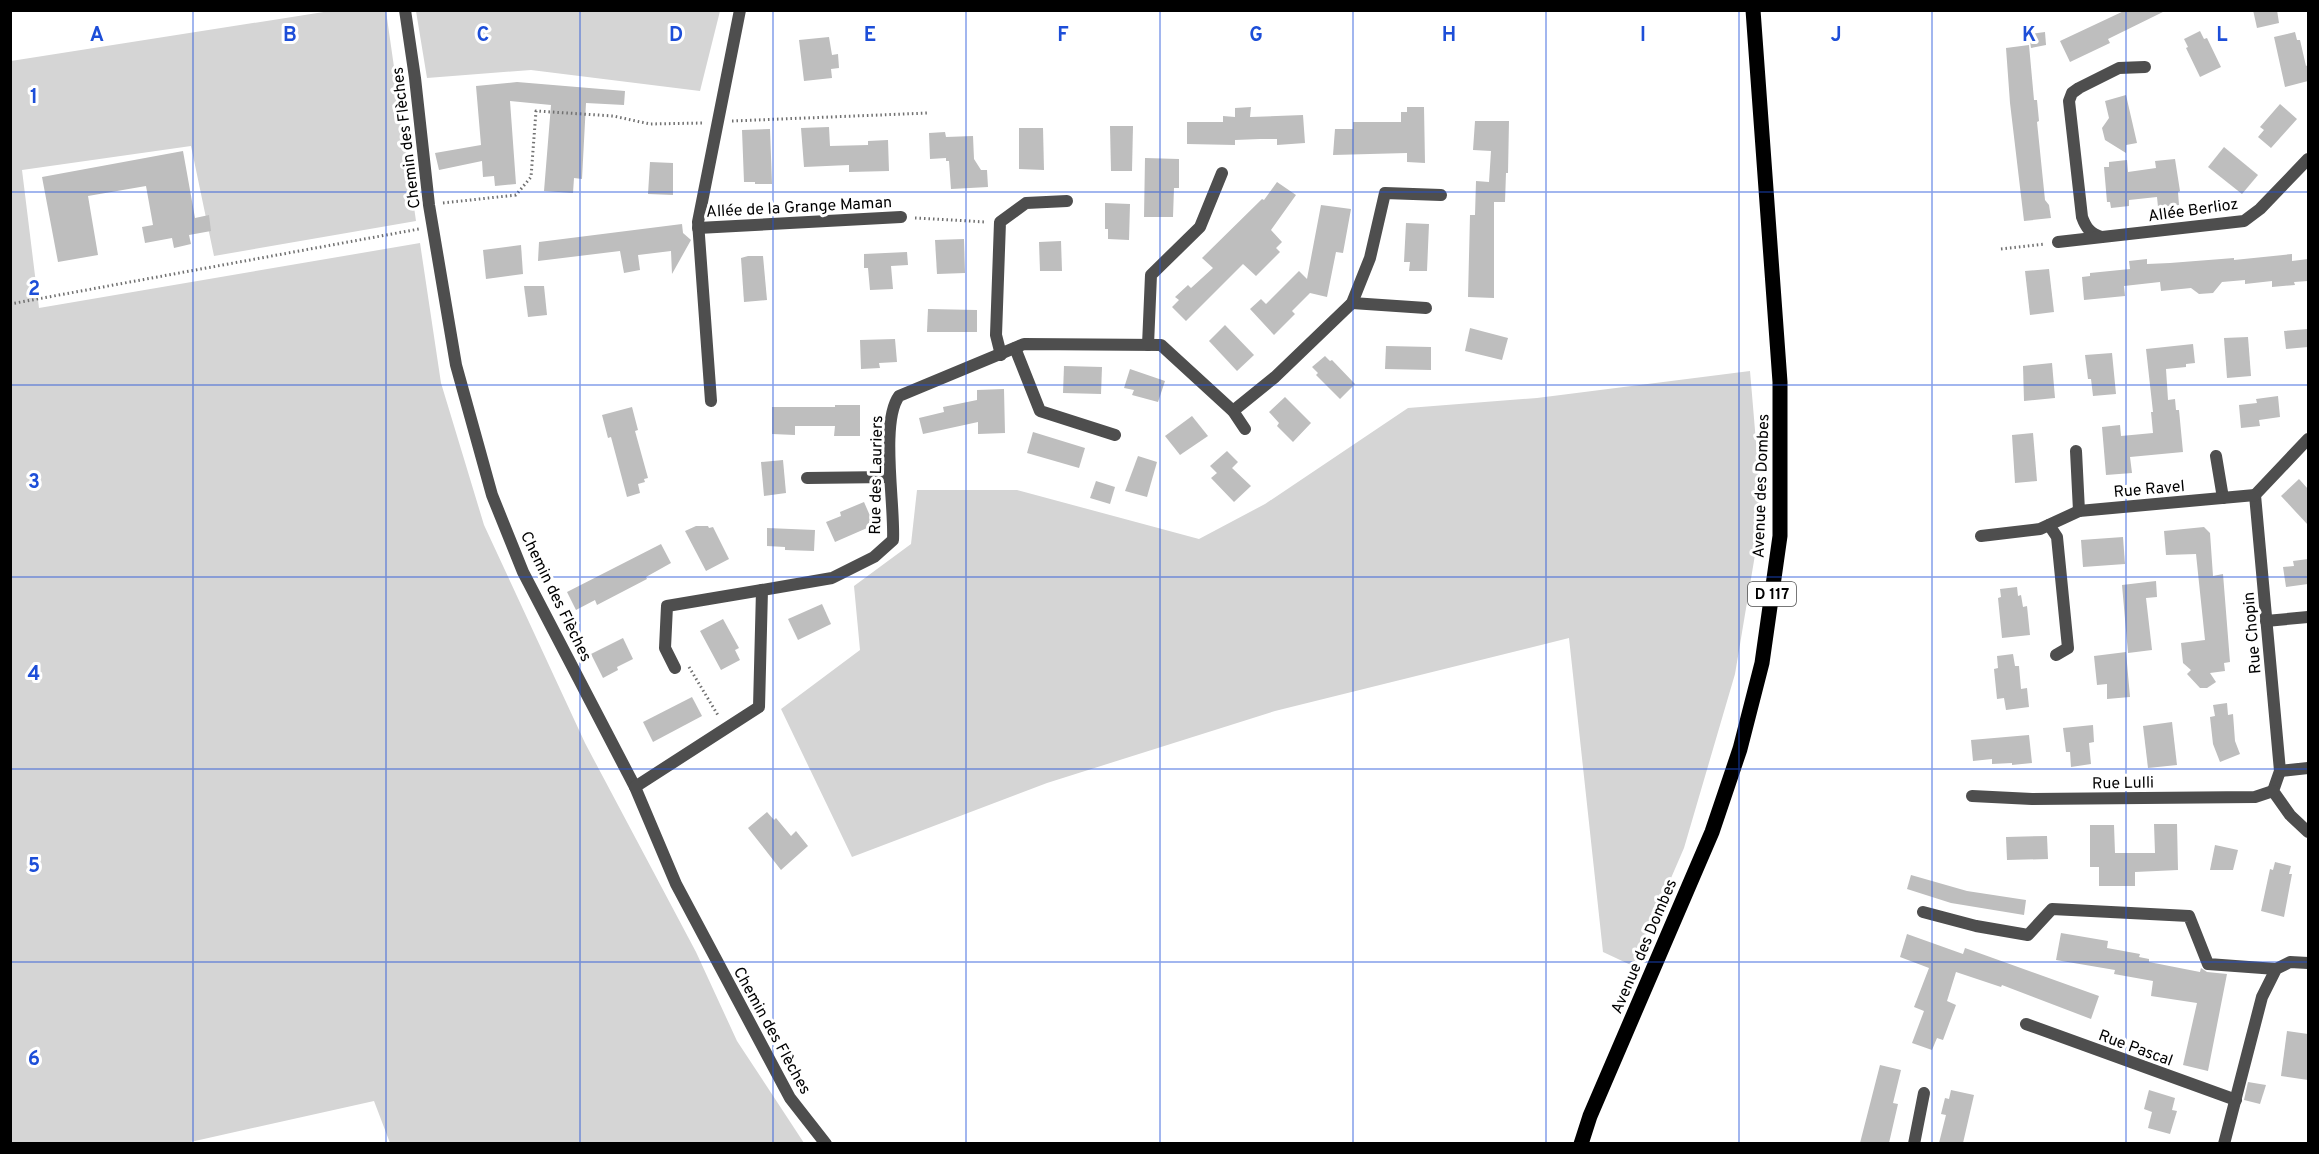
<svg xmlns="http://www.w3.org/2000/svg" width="2319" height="1154" font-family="Overpass,sans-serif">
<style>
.green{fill:#d5d5d5}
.building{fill:#bebebe}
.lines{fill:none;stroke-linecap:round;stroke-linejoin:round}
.path{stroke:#707070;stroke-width:3;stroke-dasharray:1.5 3;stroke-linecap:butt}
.minor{stroke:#4e4e4e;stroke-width:12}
.primary{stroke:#000;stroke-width:15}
.grid{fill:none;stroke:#1d4ed8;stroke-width:1.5;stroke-opacity:0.55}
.labels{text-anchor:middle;stroke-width:6;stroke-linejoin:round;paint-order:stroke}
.shield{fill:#fff;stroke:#4c4c4c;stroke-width:1.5}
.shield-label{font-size:15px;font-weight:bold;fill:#000}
.street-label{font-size:16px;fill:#000;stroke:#fff}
.grid-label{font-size:20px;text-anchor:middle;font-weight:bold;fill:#1d4ed8;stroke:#fff;stroke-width:6;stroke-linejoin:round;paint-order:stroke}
</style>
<rect width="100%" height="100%" fill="#fff"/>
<g class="green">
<path d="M330 11H386L416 221 214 256 191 146 22 170 39 308 420 243 441 383 484 525 585 743 696 952 737 1041 804 1143H390L374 1101 186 1143 11 1144V61Z"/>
<path d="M416 11V10L720 11 700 91 531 70 427 78Z"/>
<path d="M1750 371 1762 513 1735 674 1684 848 1633 966 1603 952 1569 638 1275 711 1047 783 852 857 781 709 860 650 854 586 911 544 917 490H1017L1199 539 1265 504 1408 408 1537 398Z"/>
</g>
<g class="building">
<path d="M2126 10H2167L2108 39 2110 43 2070 62 2060 41Z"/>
<path d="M2253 10H2277L2279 23 2257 28Z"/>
<path d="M2200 31 2204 39 2207 38 2221 67 2200 77 2186 48 2188 47 2184 39Z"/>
<path d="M2045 32 2046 45 2031 48 2029 34Z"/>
<path d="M2295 32 2297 40H2300L2306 66 2308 65V81L2285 87 2274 37Z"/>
<path d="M829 37 832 55 838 54 839 68 831 69 832 78 804 81 799 40Z"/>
<path d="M2029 45 2034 100H2037L2039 121 2037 122 2045 200 2049 205 2051 218 2024 221 2010 103 2006 48Z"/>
<path d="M517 82 625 91 624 105 586 103 582 179 574 178 573 193 544 191 551 105 510 101 516 184 495 186 494 176 483 177 482 161 439 170 435 153 481 145 476 86Z"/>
<path d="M2126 95 2137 143 2126 145V153L2105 140 2102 128 2109 118 2105 101Z"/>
<path d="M2280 104 2297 119 2271 148 2258 137 2264 130 2260 127Z"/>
<path d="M1251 107 1250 117 1303 115 1305 143 1277 145V139H1260L1235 140V145L1187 144V122H1223V116L1235 117V108Z"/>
<path d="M1407 107H1424L1425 163 1407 162V153L1333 155 1335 129H1353V122H1401V112H1407Z"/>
<path d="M1475 121H1509L1508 173H1506L1505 202H1494V298L1468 297 1470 215H1475L1476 181 1489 182 1491 151 1473 150Z"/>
<path d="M1110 126H1133L1132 171H1111Z"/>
<path d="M829 127 830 146 868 145V141L888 140 889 171 849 172V165L804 167 801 128Z"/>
<path d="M1019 128H1043L1044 170 1019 169Z"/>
<path d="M770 129 772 184H755V182H744L742 130Z"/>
<path d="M945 132 946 137 973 136 974 159 981 170H987L988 187 951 189 949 161H946V158L930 159 929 133Z"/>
<path d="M2224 147 2258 175 2242 194 2208 167Z"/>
<path d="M183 151 195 218 209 215 211 231 189 235 191 244 174 248 172 238 145 243 142 227 153 225 146 186 88 196 98 255 58 262 42 177Z"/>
<path d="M1145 158 1179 159V188H1174L1173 217H1144Z"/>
<path d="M2175 159 2180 191 2178 192 2179 205 2158 207 2157 197 2129 200V206L2111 208 2110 202H2107L2104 167H2109V162L2127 160 2128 172 2156 168 2155 161Z"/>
<path d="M650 162 673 163V195L648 194Z"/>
<path d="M1277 182 1296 195 1271 230 1282 242 1276 248 1280 252 1256 276 1243 264 1186 321 1172 307 1179 300 1175 297 1188 285 1191 288 1213 268 1202 258 1262 199 1264 200Z"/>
<path d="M1105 203 1130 204 1129 240 1108 239V229H1105Z"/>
<path d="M1321 205 1351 209 1343 253 1336 252 1327 297 1310 293 1292 311 1295 314 1274 335 1250 309 1261 299 1266 304 1299 271 1307 279Z"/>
<path d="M1406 223 1429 224 1427 271H1409L1410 262H1404Z"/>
<path d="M682 224 683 233 691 240 672 274 671 251 638 255 640 270 624 273 620 251 538 261 539 242Z"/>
<path d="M964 239 965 273 937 274 935 240Z"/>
<path d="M1061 241 1062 271H1040L1039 242Z"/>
<path d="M521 245 523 274 486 279 483 250Z"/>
<path d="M907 252 908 265 891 266 893 289 870 290 868 268H864V254Z"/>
<path d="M2292 254V261L2308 259V281L2294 282 2295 285 2272 287V281L2245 284V280L2222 282 2213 293 2199 294 2191 288 2161 291 2160 282 2124 286 2125 296 2084 300 2082 277 2090 276V273L2130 269 2129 261 2147 259V264L2170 263 2234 258V260Z"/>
<path d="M748 256H763L767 300 744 302 741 258Z"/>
<path d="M2049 269 2054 312 2030 315 2025 271Z"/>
<path d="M524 286H544L547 315 528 317Z"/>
<path d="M928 309 977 310V332H927Z"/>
<path d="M1225 325 1254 355 1237 371 1209 341Z"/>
<path d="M1470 328 1508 338 1502 360 1465 351Z"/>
<path d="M2308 329V347L2286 349 2284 331Z"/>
<path d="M2248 337 2251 376 2227 378 2224 338Z"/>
<path d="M895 339 897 362 879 363 880 368 861 369 860 340Z"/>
<path d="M2193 344 2195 363 2186 364V367L2166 369 2168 400 2175 399 2176 410H2179L2183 452 2130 457 2132 473 2106 475 2102 427 2120 425 2121 436 2153 433 2151 412H2153L2146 349Z"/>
<path d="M1386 346 1431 347V370L1385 369Z"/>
<path d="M2112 353 2116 394 2093 396 2091 379H2088L2085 355Z"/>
<path d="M1325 356 1330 361 1332 360 1355 384 1340 399 1316 375 1318 373 1312 367Z"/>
<path d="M2052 363 2055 398 2024 401 2023 366Z"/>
<path d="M1064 366 1102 367 1101 394 1063 393Z"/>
<path d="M1130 369 1165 381 1158 402 1132 395 1134 390 1124 388Z"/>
<path d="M1004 389 1005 433 978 434V422L923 434 919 418 944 412 943 407 977 400V390Z"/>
<path d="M2278 396 2280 417 2259 420 2260 426 2241 428 2239 405 2257 403 2256 399Z"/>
<path d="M1285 397 1311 423 1293 442 1277 426 1279 423 1269 412Z"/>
<path d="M835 405H860V436H834L835 426H795V435L772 434V407H835Z"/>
<path d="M632 407 638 430 635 431 648 478 644 479 645 482 638 484 640 493 627 497 611 437 608 438 602 415Z"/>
<path d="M1192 416 1208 436 1180 455 1165 436Z"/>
<path d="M1033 432 1085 448 1079 468 1027 453Z"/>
<path d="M2033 433 2037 481 2015 483 2012 435Z"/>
<path d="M1227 451 1238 462 1232 468 1251 486 1234 502 1211 478 1217 473 1210 466Z"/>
<path d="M1138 456 1157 462 1147 497 1125 491Z"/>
<path d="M783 460 786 493 764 496 761 462Z"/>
<path d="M2299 479 2308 489V525L2281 496Z"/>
<path d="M1096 481 1115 487 1110 504 1090 498Z"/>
<path d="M864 502 874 525 835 542 826 522 841 516 840 512Z"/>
<path d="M696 526H708L709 528 713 527 729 559 706 571 685 531Z"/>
<path d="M2204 527 2210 533 2213 576 2223 574 2230 662 2224 663 2225 671 2210 673 2216 682 2207 688H2200L2187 674 2191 670 2183 663 2181 643 2205 640 2196 554 2166 555 2164 531Z"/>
<path d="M767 528 815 530 814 551 785 550V547L767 546Z"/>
<path d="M2123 537 2125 564 2083 567 2081 540Z"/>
<path d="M661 544 671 563 646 577 647 579 597 605 595 600 576 610 567 592Z"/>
<path d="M2308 559V584L2286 587 2283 567 2294 566 2293 561Z"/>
<path d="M2156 581 2157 597 2146 598 2152 650 2128 653 2122 585Z"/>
<path d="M2017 587 2018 596 2021 595 2023 607 2027 606 2030 635 2002 638 1998 598 2001 597 2000 589Z"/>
<path d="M822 604 831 624 798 640 788 619Z"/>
<path d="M723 619 739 648 735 650 740 660 721 670 700 631Z"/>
<path d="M623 638 633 659 617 667 618 670 603 678 591 654Z"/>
<path d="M2126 652 2130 697 2107 699V684L2097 685 2094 656Z"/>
<path d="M2013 654 2015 666H2019L2021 689 2027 688 2029 707 2006 710 2004 698 1997 699 1994 669 1998 668 1997 656Z"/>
<path d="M692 697 702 716 653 742 643 722Z"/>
<path d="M2227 703 2228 715 2233 714 2235 741 2240 754 2220 762 2213 744 2210 717 2215 716 2213 705Z"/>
<path d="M2172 722 2177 765 2148 768 2143 726Z"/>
<path d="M2093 725 2094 742 2089 743 2091 764 2071 767 2070 752H2066L2063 728Z"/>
<path d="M2029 735 2032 763 2012 765V763L1992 764V759L1973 761 1971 740Z"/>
<path d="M767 812 774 820 776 818 791 836 796 831 808 846 781 870 748 828Z"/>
<path d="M2154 824H2177L2178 870 2135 872V886H2099V867H2090V825H2114L2115 853H2155Z"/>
<path d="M2047 836 2048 859 2007 860 2006 837Z"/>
<path d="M2215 845 2238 850 2233 870H2210Z"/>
<path d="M2275 862 2291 866 2289 874H2292L2284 917 2261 911 2270 869 2273 870Z"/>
<path d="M1911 875 1967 891 2026 900 2024 915 1951 903 1907 889Z"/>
<path d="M2061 933 2108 941 2107 948 2140 954 2139 957 2149 959V962L2200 972 2201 968 2207 972 2227 974 2208 1071 2183 1065 2197 1003 2151 996 2153 981 2114 974 2115 970 2056 960Z"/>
<path d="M1907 934 1963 954 1965 948 2099 996 2091 1019 2002 985 2001 987 1956 972 1947 1001 1956 1005 1943 1040 1937 1038 1932 1050 1912 1043 1924 1011 1914 1007 1929 968 1900 957Z"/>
<path d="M2287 1031 2308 1034V1080L2281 1076Z"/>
<path d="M1880 1065 1901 1070 1893 1103 1898 1104 1889 1143H1860Z"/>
<path d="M2248 1082 2266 1085 2260 1104 2244 1100Z"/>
<path d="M1951 1090 1974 1095 1963 1143H1939L1946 1115 1941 1114 1945 1098 1949 1099Z"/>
<path d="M2149 1090 2175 1098 2172 1110 2177 1111 2170 1134 2148 1128 2152 1112 2144 1109Z"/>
</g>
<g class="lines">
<g class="path">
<path d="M732 121 928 113"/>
<path d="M443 203 516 195 531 177 536 111 613 116 650 124 704 123"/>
<path d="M915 218 986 222"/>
<path d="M2001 249 2045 244"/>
<path d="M10 304 419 229"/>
<path d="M689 667 719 717"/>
</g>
<g class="minor">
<path d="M405 10 415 78 429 205 456 365 492 495 523 572 635 787 676 884 790 1098 826 1144"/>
<path d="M698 228 901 217"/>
<path d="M2101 237C2090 233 2086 228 2082 217L2069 101 2072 93 2079 88 2119 68 2145 67"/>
<path d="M2058 242 2244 221 2260 209 2308 159"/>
<path d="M1352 303 1426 308"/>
<path d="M1148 345 1151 275 1200 227 1222 173"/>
<path d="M1015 348 1040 411 1115 435"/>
<path d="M1001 355 996 335 1000 222 1026 203 1067 201"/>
<path d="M711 401 698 222 740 10"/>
<path d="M1233 411 1275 377 1352 303 1370 258 1385 193 1441 195"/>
<path d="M2308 439 2255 495 2280 771 2273 791 2290 815 2308 832"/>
<path d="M2076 451 2079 511"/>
<path d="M2216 456 2223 498"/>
<path d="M807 478 889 477"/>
<path d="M2049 525 2057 537 2068 648 2056 655"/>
<path d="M1981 536 2040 529 2079 511 2255 495"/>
<path d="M2266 621 2308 617"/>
<path d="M675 668 665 648 667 606 762 590"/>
<path d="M2280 771 2308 768"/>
<path d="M635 787 759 707 762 590 832 578 874 557 893 540C895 506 880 422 899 396L1024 344 1161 345 1233 411 1245 429"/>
<path d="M1972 796 2032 799 2255 797 2273 791"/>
<path d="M1923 912 1976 926 2028 935 2052 909 2189 916 2208 964 2276 969"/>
<path d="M2026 1024 2236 1100"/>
<path d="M1914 1144 1924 1093"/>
<path d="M2224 1144 2262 997 2276 969 2290 962 2308 963"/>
</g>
<path class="primary" d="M1581 1144 1590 1116 1712 832 1740 749 1762 663 1780 536V382L1753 10"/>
</g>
<path class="grid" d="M193 10V1144M386 10V1144M580 10V1144M773 10V1144M966 10V1144M1160 10V1144M1353 10V1144M1546 10V1144M1739 10V1144M1932 10V1144M2126 10V1144M10 192H2308M10 385H2308M10 577H2308M10 769H2308M10 962H2308"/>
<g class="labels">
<rect class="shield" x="1748" y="582" width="48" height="24" rx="4.5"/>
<g class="shield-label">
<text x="1772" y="599">D 117</text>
</g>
<g class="street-label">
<text transform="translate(405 138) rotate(-97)" y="6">Chemin des Flèches</text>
<text transform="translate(799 206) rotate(-3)" y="6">Allée de la Grange Maman</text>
<text transform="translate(2193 209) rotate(-8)" y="6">Allée Berlioz</text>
<text transform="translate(875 475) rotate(-89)" y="6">Rue des Lauriers</text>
<text transform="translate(1760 486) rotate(-88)" y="6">Avenue des Dombes</text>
<text transform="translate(2149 488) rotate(-5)" y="6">Rue Ravel</text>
<text transform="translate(557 596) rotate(64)" y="6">Chemin des Flèches</text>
<text transform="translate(2251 633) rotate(-95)" y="6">Rue Chopin</text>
<text transform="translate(2123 782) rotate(-1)" y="6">Rue Lulli</text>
<text transform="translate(1643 946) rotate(-67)" y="6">Avenue des Dombes</text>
<text transform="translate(773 1030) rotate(61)" y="6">Chemin des Flèches</text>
<text transform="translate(2136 1047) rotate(20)" y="6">Rue Pascal</text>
</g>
</g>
<g class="grid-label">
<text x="97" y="41">A</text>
<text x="290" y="41">B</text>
<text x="483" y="41">C</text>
<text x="676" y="41">D</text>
<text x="870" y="41">E</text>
<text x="1063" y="41">F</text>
<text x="1256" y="41">G</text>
<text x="1449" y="41">H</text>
<text x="1643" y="41">I</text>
<text x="1836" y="41">J</text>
<text x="2029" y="41">K</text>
<text x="2222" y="41">L</text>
<text x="34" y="103">1</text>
<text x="34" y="295">2</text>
<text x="34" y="488">3</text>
<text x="34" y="680">4</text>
<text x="34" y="872">5</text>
<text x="34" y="1065">6</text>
</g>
<rect width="2319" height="1154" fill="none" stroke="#000000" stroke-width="24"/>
</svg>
